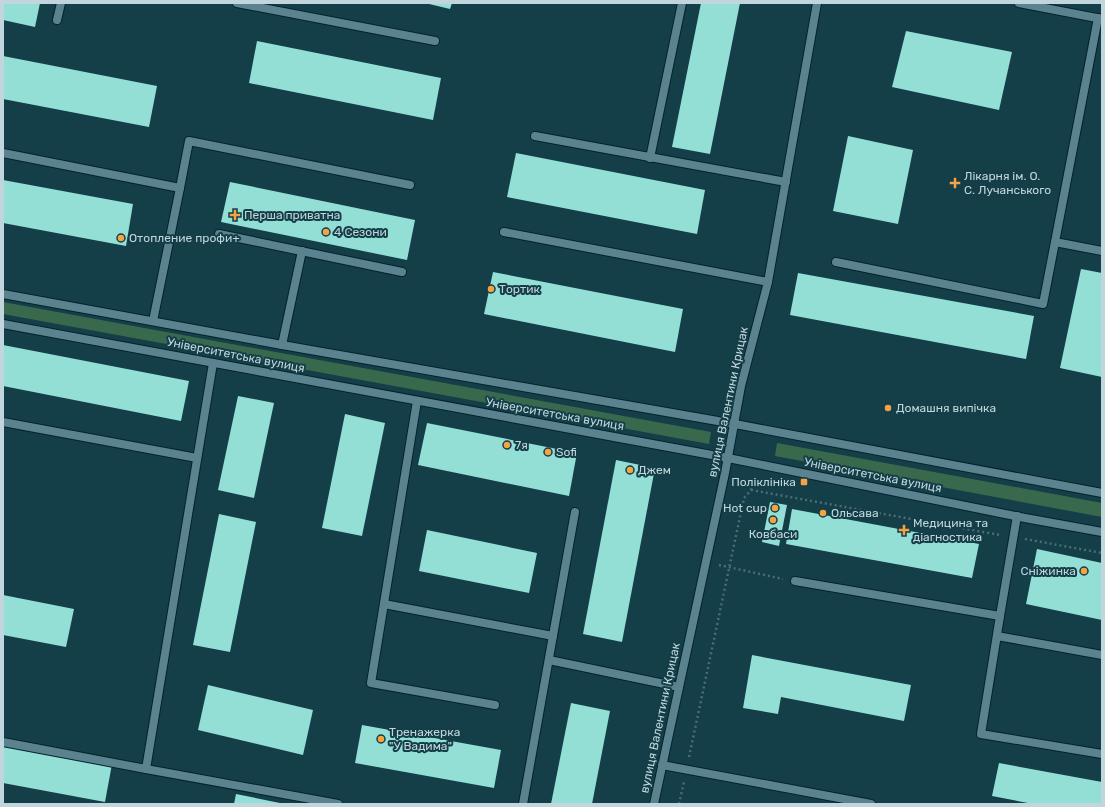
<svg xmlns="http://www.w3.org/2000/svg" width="1105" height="807" font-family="Rubik,sans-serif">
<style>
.green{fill:#39694d}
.building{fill:#93dfd6}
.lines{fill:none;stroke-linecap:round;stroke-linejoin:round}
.service-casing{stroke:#04232b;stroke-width:10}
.minor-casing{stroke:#04232b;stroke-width:10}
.path{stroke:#4a6d76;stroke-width:2.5;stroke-dasharray:2 3;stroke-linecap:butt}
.service{stroke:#5a838f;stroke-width:8}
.minor{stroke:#5a838f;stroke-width:8}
.poi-dot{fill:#f4a344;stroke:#143e48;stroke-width:1.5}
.labels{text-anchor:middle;stroke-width:4;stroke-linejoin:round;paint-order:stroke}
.poi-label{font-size:12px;fill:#c1d6dc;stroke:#143e48;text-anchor:start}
.street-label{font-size:12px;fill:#c1d6dc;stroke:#143e48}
</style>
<rect width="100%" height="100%" fill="#143e48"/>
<g class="green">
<path d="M3 302 711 432 709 444 3 314Z"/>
<path d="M777 443 1102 503V517L775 456Z"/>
</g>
<g class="building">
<path d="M3 3H40L35 27 3 20Z"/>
<path d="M425 3H452L450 9Z"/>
<path d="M701 3H740L710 154 672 147Z"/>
<path d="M906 31 1012 52 999 110 892 87Z"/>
<path d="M257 41 441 78 433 120 249 83Z"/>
<path d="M3 56 157 86 149 127 3 99Z"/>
<path d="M848 136 913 150 898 224 833 211Z"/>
<path d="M516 153 705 190 697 234 507 197Z"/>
<path d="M3 180 133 204 126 246 3 223Z"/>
<path d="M230 182 415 220 407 260 221 222Z"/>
<path d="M1081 269 1102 273V377L1060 368Z"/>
<path d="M493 272 683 309 675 352 484 314Z"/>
<path d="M798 273 1034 316 1026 359 790 315Z"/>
<path d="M3 345 189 381 181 421 3 386Z"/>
<path d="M238 396 274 403 254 498 218 490Z"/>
<path d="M345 414 385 423 362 536 322 528Z"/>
<path d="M427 423 577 453 569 496 418 465Z"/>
<path d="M616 460 655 468 622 642 583 634Z"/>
<path d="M770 502 787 505 779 546 762 542Z"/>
<path d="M792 509 979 544 972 578 786 544Z"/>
<path d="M219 514 256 522 230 652 193 645Z"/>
<path d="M427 530 537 553 529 593 419 571Z"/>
<path d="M1037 549 1102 563V620L1026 604Z"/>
<path d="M3 595 74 609 66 647 3 635Z"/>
<path d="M752 655 911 685 904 721 781 697 778 714 743 708Z"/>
<path d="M208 685 313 710 303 755 198 730Z"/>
<path d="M571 703 610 711 592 804H551Z"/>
<path d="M362 725 501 750 494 788 355 763Z"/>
<path d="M3 743 112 764 105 802 3 783Z"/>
<path d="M999 763 1102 782V804H1033L992 796Z"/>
<path d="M236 794 280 803V804H234Z"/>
</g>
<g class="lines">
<defs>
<g id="service">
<path d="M237 3 435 41"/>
<path d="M1019 3 1102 19"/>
<path d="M1098 18 1055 242 1102 251"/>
<path d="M57 20 61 3"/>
<path d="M535 136 786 182"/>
<path d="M3 153 180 188 153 321"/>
<path d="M650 158 682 3"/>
<path d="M180 188 189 141 410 185"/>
<path d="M504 232 768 282"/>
<path d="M219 234 402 272"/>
<path d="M836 262 1043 304 1055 242"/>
<path d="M282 345 302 251"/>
<path d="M417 401 371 683 495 705"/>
<path d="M3 422 197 458"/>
<path d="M795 581 1000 616 1017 516"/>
<path d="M384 604 553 636"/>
<path d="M1000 616 981 734 1102 754"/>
<path d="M997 636 1102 655"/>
<path d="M549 660 679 687"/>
<path d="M3 742 146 769 213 363"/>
<path d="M662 765 871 804"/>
<path d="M146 769 338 804"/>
<path d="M523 804 575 512"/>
</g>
<g id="minor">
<path d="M3 294 282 345 735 424 1102 493"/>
<path d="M3 324 728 458 1025 518 1102 532"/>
<path d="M654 804 725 473 741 386 768 282 817 3"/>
</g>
</defs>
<use href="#service" class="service-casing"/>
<use href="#minor" class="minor-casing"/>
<g class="path">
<path d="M751 490 1000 535"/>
<path d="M1025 539 1102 553"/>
<path d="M719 565 783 579"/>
<path d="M689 757 744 498 751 490 753 477"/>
<path d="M679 804 684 782"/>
</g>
<use href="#service" class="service"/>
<use href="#minor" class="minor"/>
</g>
<g class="poi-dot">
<path d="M953 177h4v4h4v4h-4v4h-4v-4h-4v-4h4z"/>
<path d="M233 209h4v4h4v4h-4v4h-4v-4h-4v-4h4z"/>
<circle cx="326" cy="232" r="4"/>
<circle cx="121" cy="238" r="4"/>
<circle cx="491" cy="289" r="4"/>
<circle cx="888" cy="408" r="4"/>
<circle cx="507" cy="445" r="4"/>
<circle cx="548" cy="452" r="4"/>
<circle cx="630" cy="470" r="4"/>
<rect x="800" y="478" width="8" height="8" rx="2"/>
<circle cx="775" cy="508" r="4"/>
<circle cx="823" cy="513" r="4"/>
<circle cx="773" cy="520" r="4"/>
<path d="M902 524h4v4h4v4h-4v4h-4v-4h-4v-4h4z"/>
<circle cx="1084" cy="571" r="4"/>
<circle cx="381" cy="739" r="4"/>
</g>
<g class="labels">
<g class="poi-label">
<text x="964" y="180">Лікарня ім. О.<tspan x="964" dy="14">С. Лучанського</tspan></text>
<text x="244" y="219">Перша приватна</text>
<text x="334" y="236">4 Сезони</text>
<text x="129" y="242">Отопление профи+</text>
<text x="499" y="293">Тортик</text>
<text x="896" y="412">Домашня випічка</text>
<text x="515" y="449">7я</text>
<text x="556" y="456">Sofi</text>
<text x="638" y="474">Джем</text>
<text x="796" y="486" text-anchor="end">Поліклініка</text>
<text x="767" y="512" text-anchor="end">Hot cup</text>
<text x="831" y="517">Ольсава</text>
<text x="913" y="527">Медицина та<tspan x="913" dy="14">діагностика</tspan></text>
<text x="773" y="538" text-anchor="middle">Ковбаси</text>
<text x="1076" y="575" text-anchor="end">Сніжинка</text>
<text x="389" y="736">Тренажерка<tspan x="389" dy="14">"У Вадима"</tspan></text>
</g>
<g class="street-label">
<text transform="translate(236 355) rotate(11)" y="4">Університетська вулиця</text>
<text transform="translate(728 402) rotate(-78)" y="4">вулиця Валентини Крицак</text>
<text transform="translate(555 414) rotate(10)" y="4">Університетська вулиця</text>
<text transform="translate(873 475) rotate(11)" y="4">Університетська вулиця</text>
<text transform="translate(660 718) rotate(-78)" y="4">вулиця Валентини Крицак</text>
</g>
</g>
<rect width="1105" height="807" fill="none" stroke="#c1d6dc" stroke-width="8"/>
</svg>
